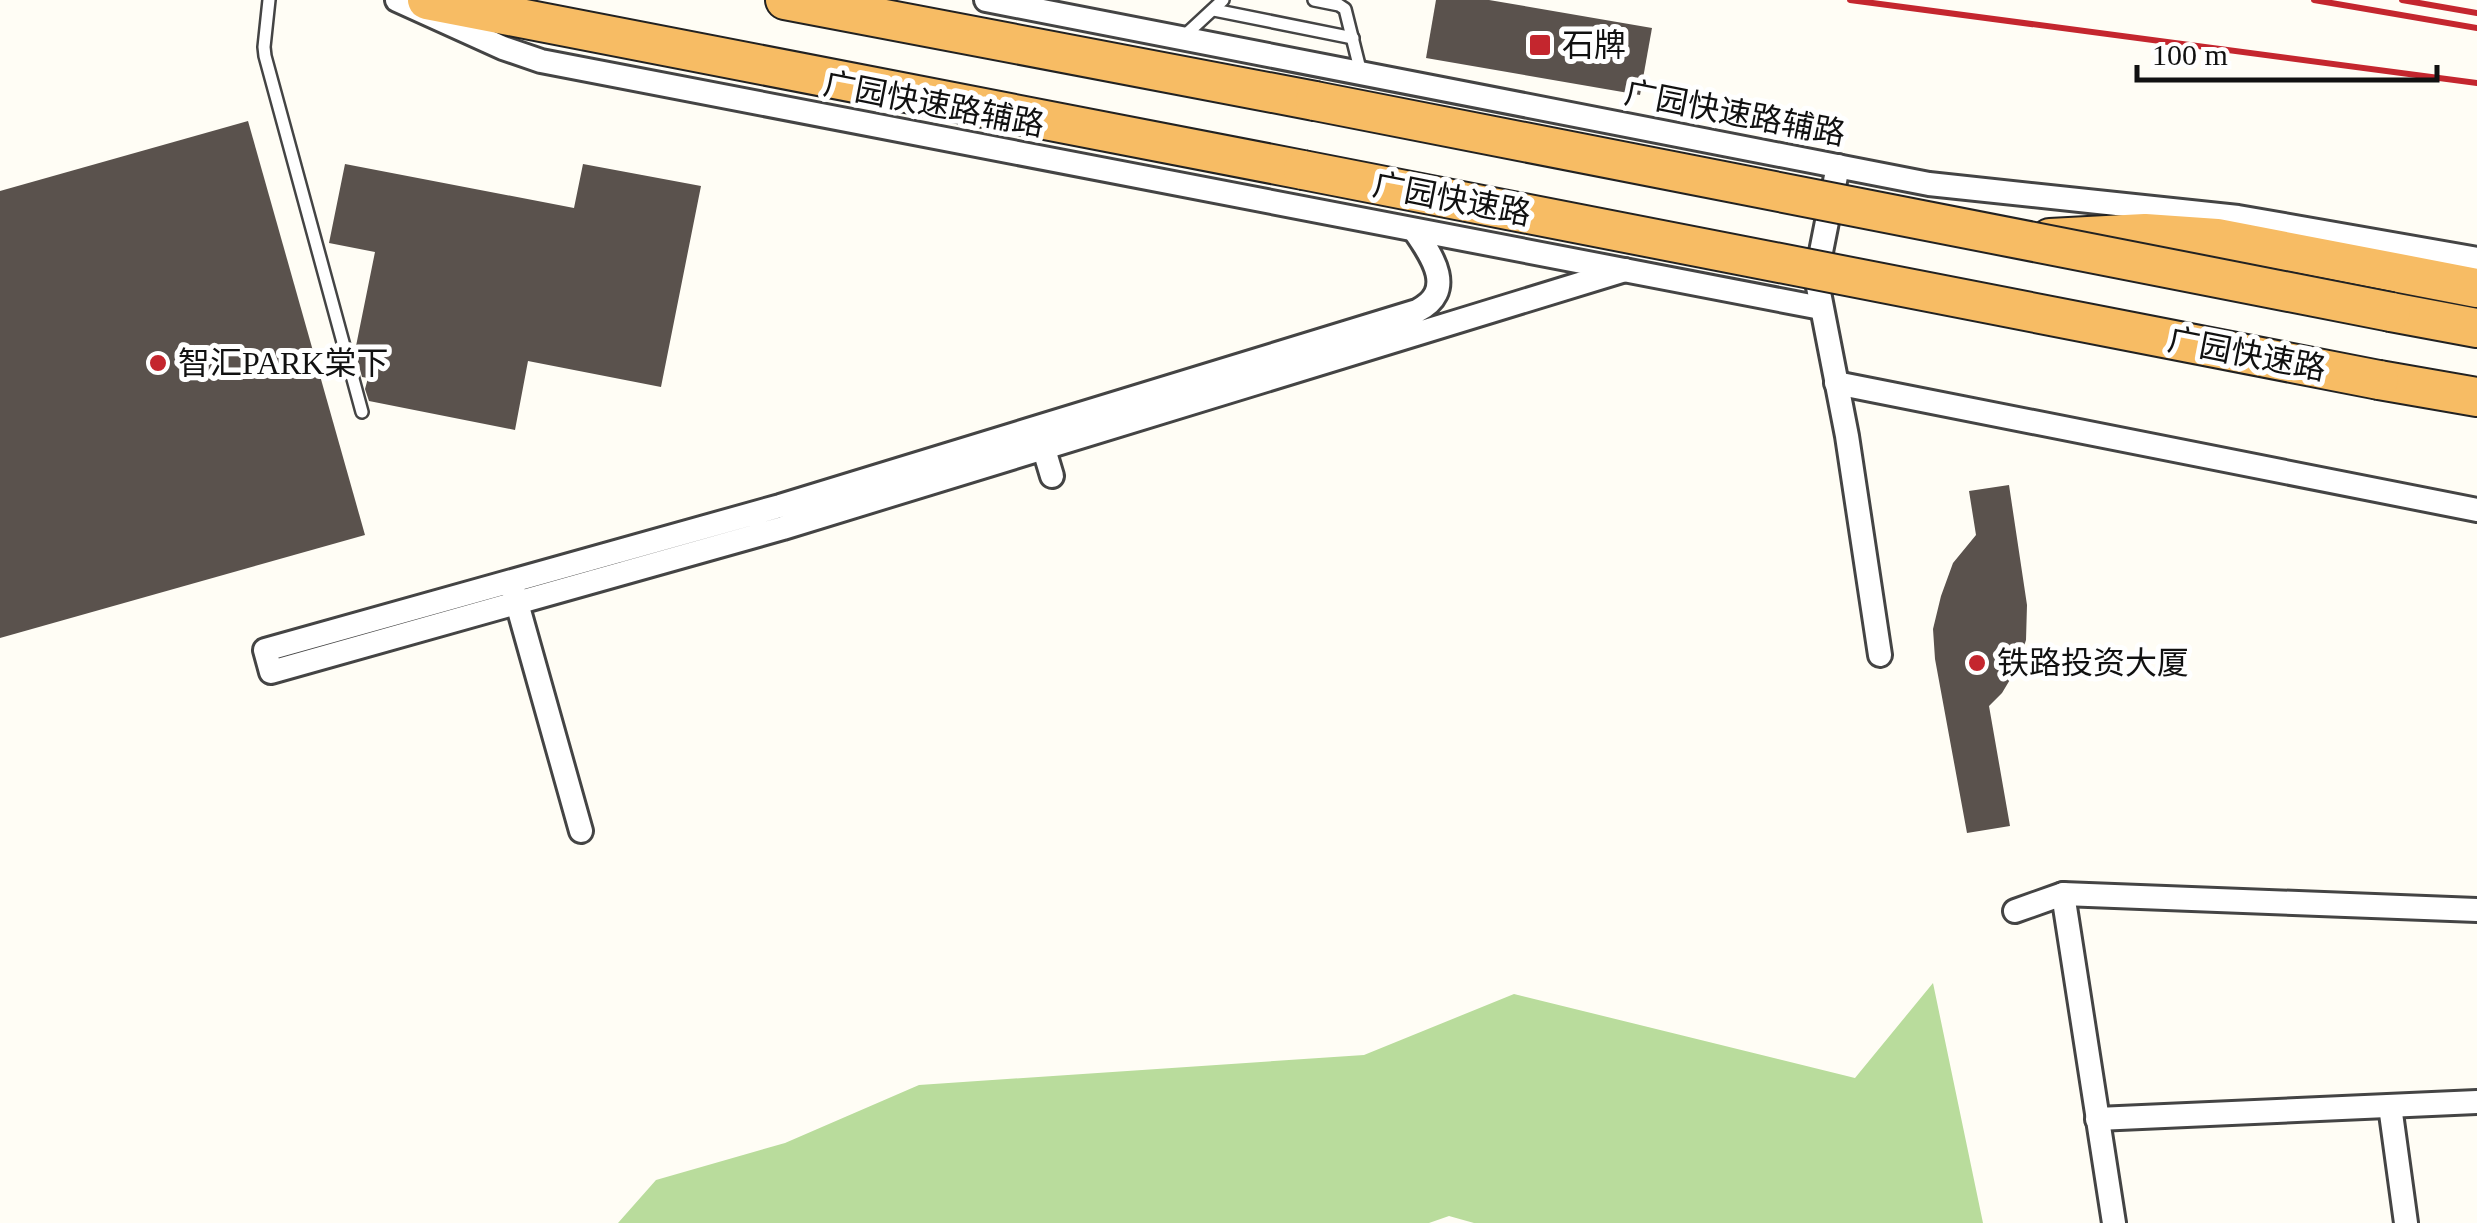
<svg xmlns="http://www.w3.org/2000/svg" width="2477" height="1223" font-family="'Times New Roman','Noto Sans SC',serif">
<style>
.forest{fill:#b9dc9c}
.building{fill:#5a524d}
.lines{fill:none;stroke-linecap:round;stroke-linejoin:round}
.service-casing{stroke:#444;stroke-width:16}
.minor-casing{stroke:#444;stroke-width:28}
.trunk-casing{stroke:#222;stroke-width:42}
.service{stroke:#fff;stroke-width:11}
.minor{stroke:#fff;stroke-width:22}
.trunk{stroke:#f7bc64;stroke-width:38}
.rail{stroke:#c4262e;stroke-width:6}
.trunk-bridge-casing{stroke:#222;stroke-width:42;stroke-linecap:butt}
.trunk-bridge{stroke:#f7bc64;stroke-width:38}
.poi-dot{fill:#c4262e;stroke:#fff;stroke-width:4}
.labels{text-anchor:middle;stroke-width:10;stroke-linejoin:round;paint-order:stroke}
.poi-label{font-size:32px;fill:#111;stroke:#fff;text-anchor:start}
.street-label{font-size:32px;fill:#111;stroke:#fff}
</style>
<rect width="100%" height="100%" fill="#fffdf5"/>
<path class="forest" d="M1933 983 1983 1223H1474L1449 1216 1429 1223H618L656 1180 785 1143 919 1085 1364 1055 1514 994 1855 1078Z"/>
<g class="building">
<path d="M1436 0H1489L1652 28 1640 95 1426 58Z"/>
<path d="M248 121 365 535 0 638V191Z"/>
<path d="M345 164 574 208 583 164 701 186 661 387 528 361 515 430 369 401 365 389 368 378 362 377 355 351 375 252 329 243Z"/>
<path d="M2009 485 2027 605 2026 640 2017 668 2002 693 1989 706 2010 826 1967 833 1935 659 1933 629 1941 596 1953 563 1976 535 1969 491Z"/>
</g>
<g class="lines">
<defs>
<g id="service">
<path d="M269 0 264 47 265 56 362 412"/>
<path d="M1314 0 1339 5 1345 9 1361 73"/>
<path d="M1214 10 1353 38"/>
<path d="M1182 38 1223 0"/>
</g>
<g id="minor">
<path d="M397 0 503 48 541 61 1821 308"/>
<path d="M986 0 1929 184 2238 217 2477 259"/>
<path d="M1838 166 1820 257 1818 287 1847 436 1880 655"/>
<path d="M1414 230C1432 256 1457 291 1417 311L780 506 265 650 271 672 783 528 1625 270"/>
<path d="M1836 383 2477 510"/>
<path d="M1040 436 1052 476"/>
<path d="M513 589 581 831"/>
<path d="M2063 894 2114 1223"/>
<path d="M2015 911 2063 894 2477 910"/>
<path d="M2390 1106 2406 1223"/>
<path d="M2097 1119 2477 1102"/>
</g>
<g id="trunk">
<path d="M427 0 1303 170"/>
<path d="M785 0 1315 101"/>
<path d="M2050 238 2145 233 2217 238 2477 288"/>
<path d="M2391 312 2477 328"/>
<path d="M2379 380 2477 397"/>
</g>
</defs>
<use href="#service" class="service-casing"/>
<use href="#minor" class="minor-casing"/>
<use href="#trunk" class="trunk-casing"/>
<use href="#service" class="service"/>
<use href="#minor" class="minor"/>
<use href="#trunk" class="trunk"/>
<g class="rail">
<path d="M1850 0 2477 83"/>
<path d="M2314 0 2477 28"/>
<path d="M2402 0 2477 13"/>
</g>
<defs>
<g id="trunk-bridge">
<path d="M1315 101 2391 312"/>
<path d="M1303 170 2379 380"/>
</g>
</defs>
<use href="#trunk-bridge" class="trunk-bridge-casing"/>
<use href="#trunk-bridge" class="trunk-bridge"/>
</g>
<g class="poi-dot">
<rect x="1528" y="33" width="24" height="24" rx="5"/>
<circle cx="158" cy="363" r="10"/>
<circle cx="1977" cy="663" r="10"/>
</g>
<g class="labels">
<g class="poi-label">
<text x="1562" y="56">石牌</text>
<text x="178" y="374">智汇PARK棠下</text>
<text x="1997" y="674">铁路投资大厦</text>
</g>
<g class="street-label">
<text transform="translate(934 104) rotate(11)" y="11">广园快速路辅路</text>
<text transform="translate(1735 113) rotate(11)" y="11">广园快速路辅路</text>
<text transform="translate(1452 199) rotate(11)" y="11">广园快速路</text>
<text transform="translate(2247 354) rotate(11)" y="11">广园快速路</text>
</g>
</g>
<path d="M2137 65v15h300v-15" fill="none" stroke="#111111" stroke-width="5"/>
<text x="2152" y="65" font-size="30" fill="#111111" stroke="#ffffff" stroke-width="8" paint-order="stroke">100 m</text>
</svg>
